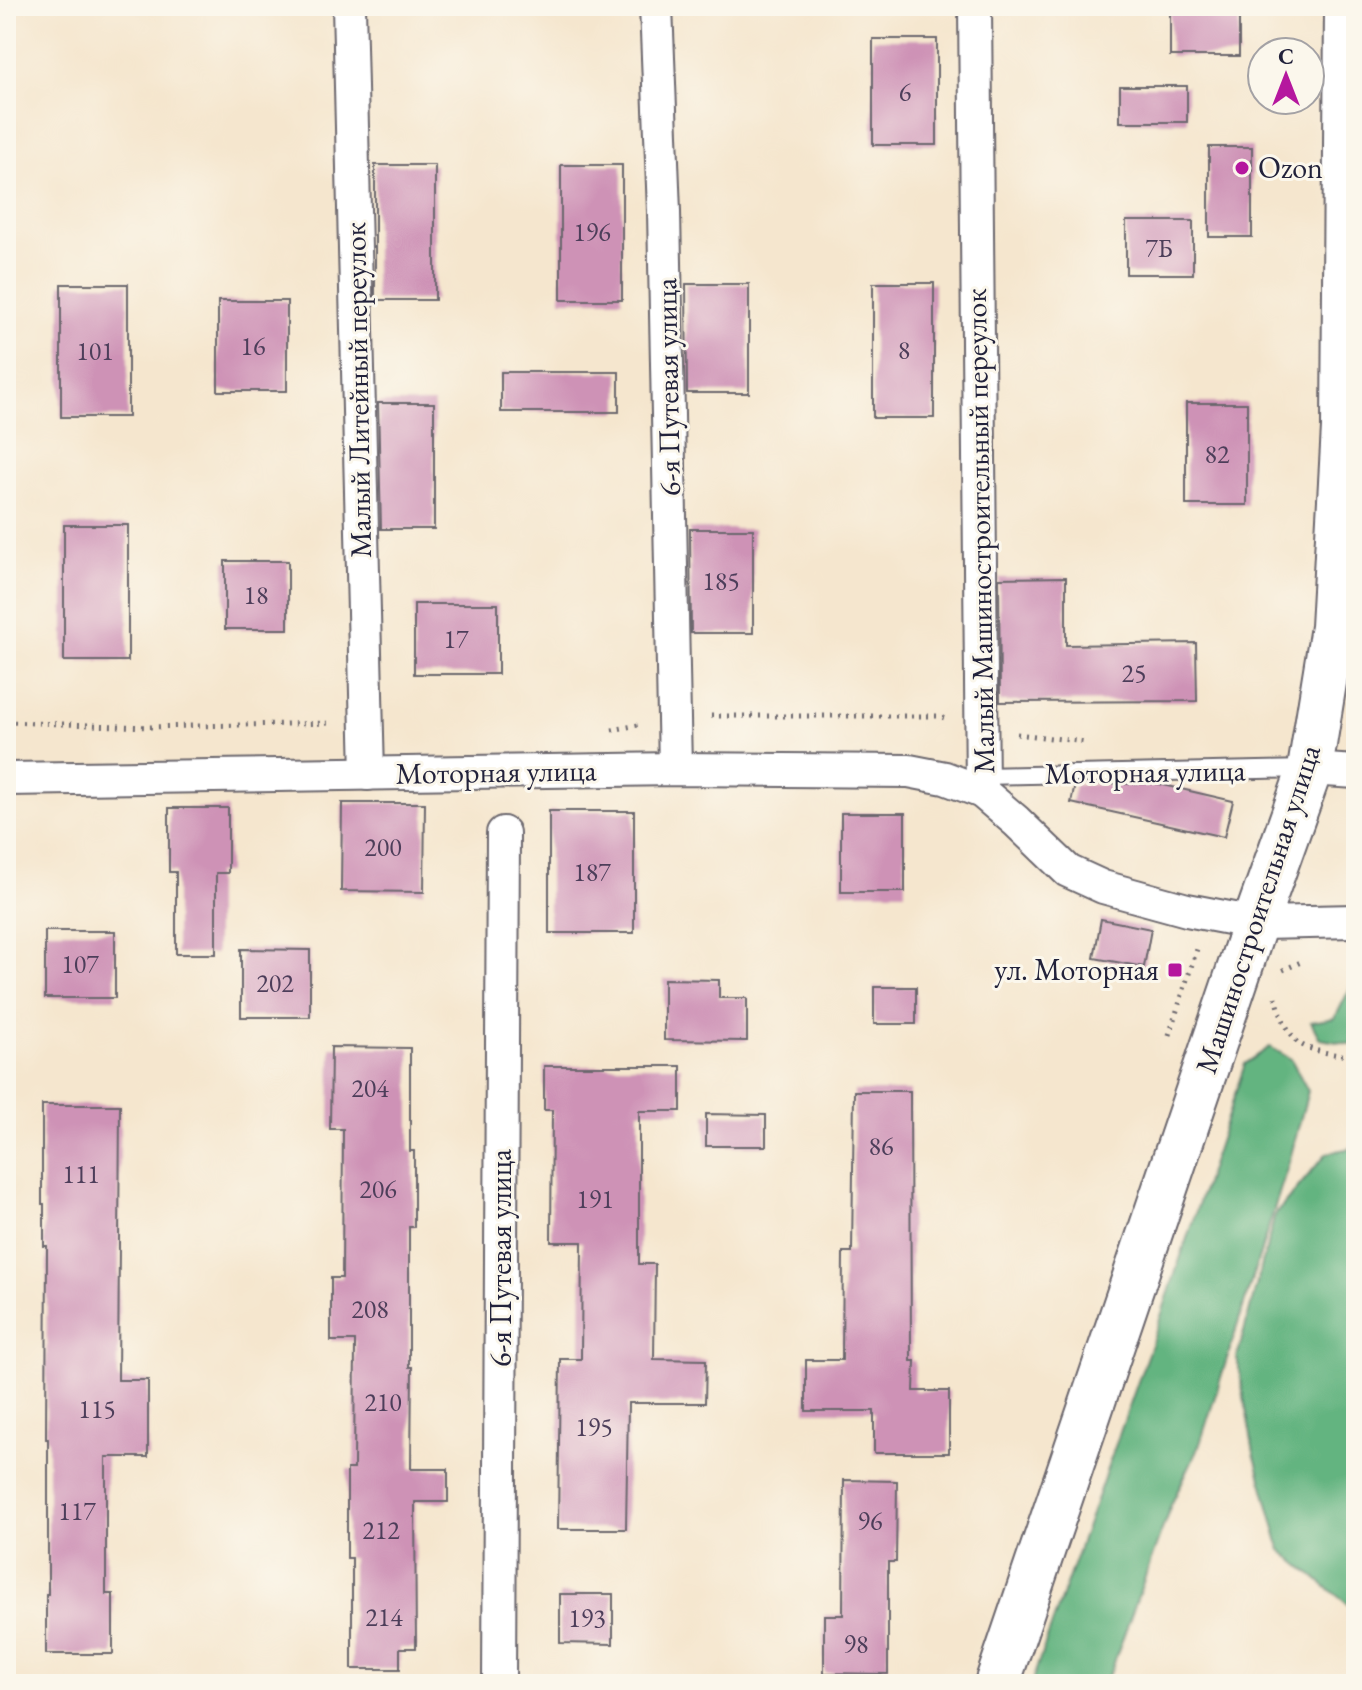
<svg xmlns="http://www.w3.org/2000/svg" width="1362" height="1690" font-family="'EB Garamond',serif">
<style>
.forest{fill:#63b480;stroke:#426b5e;stroke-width:2}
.building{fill:#ce92b6}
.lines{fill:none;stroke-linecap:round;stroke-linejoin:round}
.service-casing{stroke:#6c676e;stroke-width:20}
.minor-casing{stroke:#6c676e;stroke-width:36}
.primary-casing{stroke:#6c676e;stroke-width:48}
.path{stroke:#6c676e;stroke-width:5;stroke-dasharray:2 6;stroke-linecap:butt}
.service{stroke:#fff;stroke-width:16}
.minor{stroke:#fff;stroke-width:32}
.primary{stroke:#fff;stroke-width:44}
.poi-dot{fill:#b5179e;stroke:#fbf7ec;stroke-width:3}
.labels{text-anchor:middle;stroke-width:6;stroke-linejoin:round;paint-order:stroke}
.number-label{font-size:26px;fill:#4d3e5a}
.poi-label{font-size:30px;fill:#22223b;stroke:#fbf7ec;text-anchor:start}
.street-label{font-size:30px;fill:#22223b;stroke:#fbf7ec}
</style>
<rect width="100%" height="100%" fill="#fbf7ec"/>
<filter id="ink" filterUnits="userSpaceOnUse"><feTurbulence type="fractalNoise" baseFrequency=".0125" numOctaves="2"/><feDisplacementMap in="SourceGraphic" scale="16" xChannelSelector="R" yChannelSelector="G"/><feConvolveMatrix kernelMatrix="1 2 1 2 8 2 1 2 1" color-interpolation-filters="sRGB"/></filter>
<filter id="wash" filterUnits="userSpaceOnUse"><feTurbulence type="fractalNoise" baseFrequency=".006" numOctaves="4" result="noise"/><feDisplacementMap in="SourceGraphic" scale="32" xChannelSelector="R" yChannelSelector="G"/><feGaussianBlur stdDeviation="1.8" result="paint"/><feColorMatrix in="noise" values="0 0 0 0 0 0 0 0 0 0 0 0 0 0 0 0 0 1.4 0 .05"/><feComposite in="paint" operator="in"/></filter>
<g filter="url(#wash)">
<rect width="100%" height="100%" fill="#f5e6ce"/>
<g class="forest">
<path d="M1356 976V1045L1320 1039 1311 1022 1335 1018Z"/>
<path d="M1270 1047 1291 1059 1308 1091 1290 1159 1200 1444 1171 1505 1112 1668 1104 1684H1031L1159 1322 1245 1064Z"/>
<path d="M1356 1147V1611L1281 1550 1254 1453 1237 1358 1275 1215 1327 1153Z"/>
</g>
<g id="blocks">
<g class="building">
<rect x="1170" y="6" width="69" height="50"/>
<rect x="873" y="39" width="64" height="106"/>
<rect x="1120" y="86" width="67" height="36"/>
<rect x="1209" y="147" width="43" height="90"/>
<rect x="375" y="165" width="60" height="135"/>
<rect x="561" y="165" width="61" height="135"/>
<rect x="1126" y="221" width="67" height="53"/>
<rect x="873" y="283" width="61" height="135"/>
<rect x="61" y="284" width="67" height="133"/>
<path d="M686 284H749V393H687Z"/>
<rect x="218" y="301" width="69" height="90"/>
<rect x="501" y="372" width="118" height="40"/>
<path d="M378 403H434V529H381Z"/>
<rect x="1186" y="403" width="61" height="102"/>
<rect x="64" y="525" width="64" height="136"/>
<path d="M690 529H753V633H691Z"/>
<rect x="225" y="561" width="63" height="68"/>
<path d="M1066 577V645L1196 643 1197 701 1000 702 999 578Z"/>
<rect x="414" y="604" width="84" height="70"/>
<path d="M1155 783 1233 801 1224 837 1071 803 1075 785Z"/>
<path d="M342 803H425L424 892 341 891Z"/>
<path d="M169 808H228V873H216V954H176V872H169Z"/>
<rect x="549" y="811" width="85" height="122"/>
<rect x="841" y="813" width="64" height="79"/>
<path d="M1101 919 1151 929 1144 967 1094 958Z"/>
<rect x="45" y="931" width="70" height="67"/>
<path d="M241 949 310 950V1017H241Z"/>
<path d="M664 979 719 980V998H747V1041L664 1040Z"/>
<rect x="874" y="987" width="42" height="37"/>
<path d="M331 1047 410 1048V1151H414V1227H409V1367H412L411 1469H448V1502H415L416 1648H400V1669H352V1558H347V1469H354L355 1341H331V1278H342L343 1129H330Z"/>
<path d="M544 1066H681V1111H639V1264H655L654 1359 706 1360 705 1403H628L626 1529H558L560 1359H581L582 1242H551L552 1110H544Z"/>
<path d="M854 1091H910L911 1361H915L914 1391H949V1453H874V1411H806V1360H842L843 1252H852Z"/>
<path d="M42 1105H120L118 1380H148V1457H106V1594H113V1654H46V1594H48V1439H46L47 1246H44V1204H42Z"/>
<path d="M706 1114 766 1115V1146H706Z"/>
<path d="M844 1480 897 1481 896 1562H888V1674L824 1673V1615H843Z"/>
<path d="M560 1594H613V1644L560 1643Z"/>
</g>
</g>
</g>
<g filter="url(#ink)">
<use href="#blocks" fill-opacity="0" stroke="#6c676e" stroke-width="2"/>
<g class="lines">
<defs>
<path id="service" d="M982 776 1308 769"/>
<g id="minor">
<path d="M349 6 368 774"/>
<path d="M656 6 664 212 675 769"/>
<path d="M975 6 982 792"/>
<path d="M1310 769 1356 772"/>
<path d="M6 779 675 769 909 771 945 778 982 792 1016 821 1068 871 1103 887 1187 910 1255 923 1356 921"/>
<path d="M499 1684 503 833"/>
</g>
<path id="primary" d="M997 1684 1255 923 1310 769 1333 627 1344 428 1347 6"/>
</defs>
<use href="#service" class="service-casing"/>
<use href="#minor" class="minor-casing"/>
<use href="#primary" class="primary-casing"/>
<g class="path">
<path d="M711 716H939L944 718"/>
<path d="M6 722 148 727 333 723"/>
<path d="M612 730 638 725"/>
<path d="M1017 734 1086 742"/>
<path d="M1283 970 1303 961"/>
<path d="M1276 997C1280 1013 1286 1031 1299 1043 1310 1052 1341 1055 1356 1057"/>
<path d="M1169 1035 1197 949"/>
</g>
<use href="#service" class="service"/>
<use href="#minor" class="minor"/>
<use href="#primary" class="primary"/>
</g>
</g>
<g class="poi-dot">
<circle cx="1242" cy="168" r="8"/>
<rect x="1167" y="962" width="16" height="16" rx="4"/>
</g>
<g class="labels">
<g class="number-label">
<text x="905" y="101">6</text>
<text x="592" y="241">196</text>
<text x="1159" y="257">7Б</text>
<text x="253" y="355">16</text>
<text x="904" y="359">8</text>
<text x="95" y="360">101</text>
<text x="1217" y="463">82</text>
<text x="721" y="590">185</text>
<text x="256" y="604">18</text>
<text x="456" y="648">17</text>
<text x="1134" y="682">25</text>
<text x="383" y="856">200</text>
<text x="592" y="881">187</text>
<text x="80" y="973">107</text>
<text x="275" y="992">202</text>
<text x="370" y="1097">204</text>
<text x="881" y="1155">86</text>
<text x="81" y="1183">111</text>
<text x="378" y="1198">206</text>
<text x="595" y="1208">191</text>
<text x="370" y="1318">208</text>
<text x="383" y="1411">210</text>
<text x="97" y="1418">115</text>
<text x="594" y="1436">195</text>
<text x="77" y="1520">117</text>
<text x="870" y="1530">96</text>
<text x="381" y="1539">212</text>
<text x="384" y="1626">214</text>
<text x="587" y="1627">193</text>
<text x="856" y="1653">98</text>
</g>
<g class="poi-label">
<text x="1258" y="178">Ozon</text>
<text x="1159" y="980" text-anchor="end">ул. Моторная</text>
</g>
<g class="street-label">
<text transform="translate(668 387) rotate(-91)" y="10">6-я Путевая улица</text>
<text transform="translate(358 390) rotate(-91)" y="10">Малый Литейный переулок</text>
<text transform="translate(980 531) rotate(-91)" y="10">Малый Машиностроительный переулок</text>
<text transform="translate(496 772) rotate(-1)" y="10">Моторная улица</text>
<text transform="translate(1145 772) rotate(-1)" y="10">Моторная улица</text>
<text transform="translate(1258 909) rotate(-72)" y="10">Машиностроительная улица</text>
<text transform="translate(501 1258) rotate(-90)" y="10">6-я Путевая улица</text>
</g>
</g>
<rect width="1362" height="1690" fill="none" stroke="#fbf7ec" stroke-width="32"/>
<g transform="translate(1286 76)"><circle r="38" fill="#fbf7ec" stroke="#a4a2a5" stroke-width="2"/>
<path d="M0-6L14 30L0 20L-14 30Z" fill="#b5179e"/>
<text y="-12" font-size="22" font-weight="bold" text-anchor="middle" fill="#22223b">С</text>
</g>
</svg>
